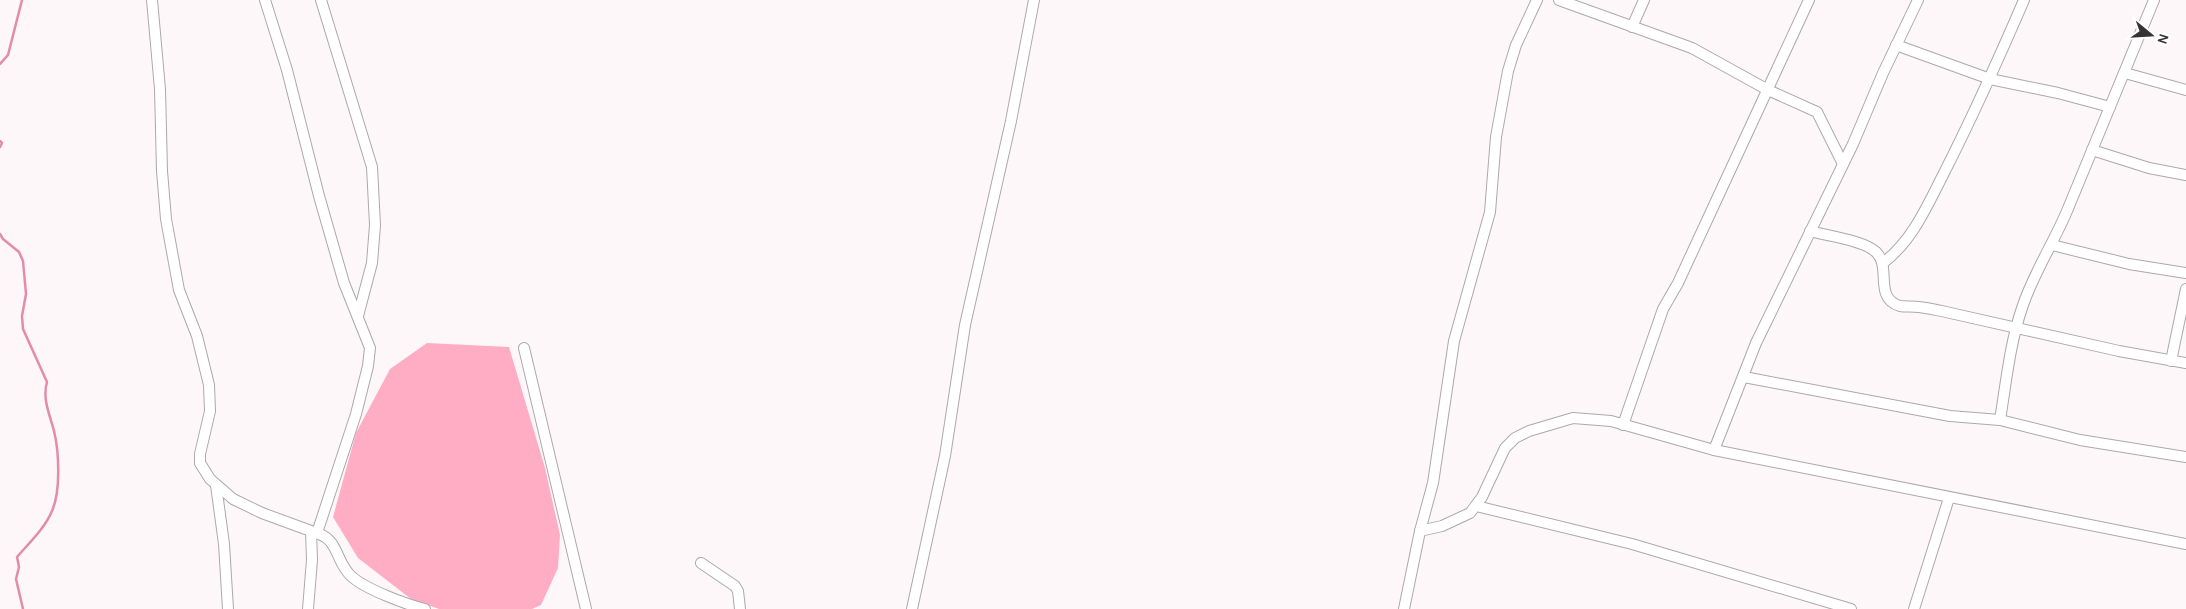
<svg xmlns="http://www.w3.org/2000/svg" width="2186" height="609" font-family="Karla,sans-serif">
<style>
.green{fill:#ffacc5}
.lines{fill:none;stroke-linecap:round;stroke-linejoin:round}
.stream{stroke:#e38ca8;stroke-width:2.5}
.minor-casing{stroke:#ada8a9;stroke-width:12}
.minor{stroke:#fff;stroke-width:10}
</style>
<rect width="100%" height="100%" fill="#fdf7f9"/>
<path class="green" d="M427 343 509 347 545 468 560 535 558 568 541 605 532 609H439L411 599 358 558 333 517 356 433 390 369Z"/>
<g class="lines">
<g class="stream">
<path d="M0 64 8 55 22 0"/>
<path d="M0 141 2 143 0 147"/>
<path d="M0 234 3 239 19 252 23 261 26 294 22 316 23 329 47 382C42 399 50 415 54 431 59 451 61 491 52 511 45 528 29 543 17 557L19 567 16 579 23 609"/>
</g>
<defs>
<g id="minor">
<path d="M152 0 160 89 162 171 166 219 179 290 197 336 209 385 210 411 200 454V463L210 479 233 499 262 513 311 531 312 560 308 609"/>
<path d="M265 0 287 70 319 196 344 283 370 348 368 366 356 414 317 533"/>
<path d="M321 0 372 167 375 225 372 263 358 316"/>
<path d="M1559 0 1692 48 1768 90 1817 112 1843 164"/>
<path d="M1632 27 1644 0"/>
<path d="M1896 45 1990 79 2058 93 2110 107"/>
<path d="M2125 73 2186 90"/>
<path d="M2092 150 2149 168 2186 175"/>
<path d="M1810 231C1827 236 1863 240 1876 252 1892 267 1873 298 1900 306 1906 307 1913 306 1919 307 1928 308 1937 310 1946 312L2119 351 2186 363"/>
<path d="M2052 245 2129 264 2186 273"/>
<path d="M1883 263C1913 240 1927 206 1944 173 1973 116 1999 58 2024 0"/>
<path d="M524 348 586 609"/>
<path d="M2171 361 2186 289"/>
<path d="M1744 377 1950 416 2000 420 2080 440 2186 457"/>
<path d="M2000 420C2006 383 2010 343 2022 308 2033 274 2053 244 2067 211L2154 0"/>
<path d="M1623 425 1663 309 1678 283 1809 0"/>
<path d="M1714 450 1756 343 1853 144 1883 73 1918 0"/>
<path d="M216 485 224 544 228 609"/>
<path d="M1476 506 1632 544 1851 609"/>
<path d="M1420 531 1442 526 1470 513 1482 497 1505 448 1515 438 1529 431 1573 418 1611 421 1714 450 2186 544"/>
<path d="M312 532C340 537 334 560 351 576 365 589 405 604 425 609"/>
<path d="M701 563 735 586 738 591 740 609"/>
<path d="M912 609 945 456 965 325 1011 121 1034 0"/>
<path d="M1404 609 1420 531 1433 483 1454 341 1490 212 1496 137 1508 71 1516 45 1537 0"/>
<path d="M1914 609 1949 498"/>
</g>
</defs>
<use href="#minor" class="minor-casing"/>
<use href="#minor" class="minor"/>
</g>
<g transform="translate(2151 35) rotate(108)" stroke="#ffffff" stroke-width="4" paint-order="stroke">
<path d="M0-4L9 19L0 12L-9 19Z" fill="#353334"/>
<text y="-8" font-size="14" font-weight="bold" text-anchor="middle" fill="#353334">N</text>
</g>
</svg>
